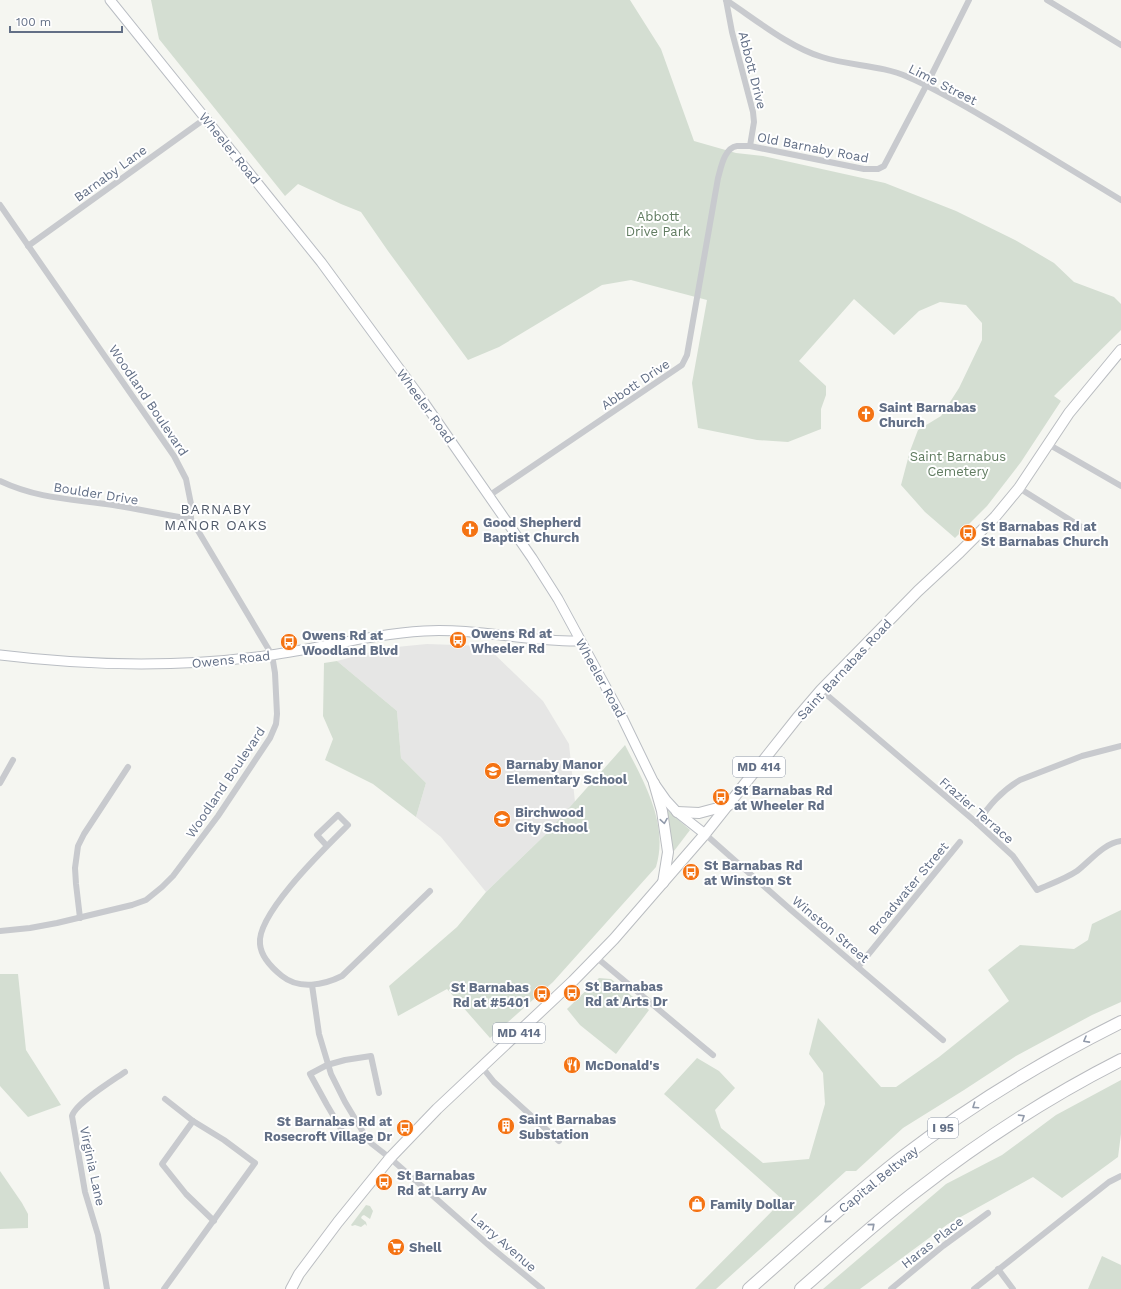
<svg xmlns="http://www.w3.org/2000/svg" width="1121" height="1289" font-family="'Work Sans',sans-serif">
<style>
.built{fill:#e6e6e5}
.green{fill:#d4ded2}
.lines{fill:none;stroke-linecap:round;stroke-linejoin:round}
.secondary-casing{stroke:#b9bdc3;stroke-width:11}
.primary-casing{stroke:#babdc1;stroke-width:12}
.highway-casing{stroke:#b9bbbf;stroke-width:14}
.street{stroke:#c8cace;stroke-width:6}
.secondary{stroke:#fff;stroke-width:9}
.primary{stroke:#fff;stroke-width:10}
.highway{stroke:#fff;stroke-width:12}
.oneway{stroke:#919aaa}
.labels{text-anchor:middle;stroke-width:4;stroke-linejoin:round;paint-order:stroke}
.shield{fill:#fff;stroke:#919aaa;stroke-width:1}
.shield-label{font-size:12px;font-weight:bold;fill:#626f86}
.street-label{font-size:13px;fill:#626f86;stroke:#fff}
.park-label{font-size:13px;fill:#617c61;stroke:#fff}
.poi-label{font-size:13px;font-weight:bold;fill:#626f86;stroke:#fff;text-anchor:start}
.neighbourhood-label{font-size:14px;letter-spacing:1px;fill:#505a6a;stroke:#fff}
</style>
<rect width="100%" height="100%" fill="#f5f6f1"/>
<path class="built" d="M427 644 486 646 543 701 569 744 575 802 545 835 486 892 441 837 416 817 426 783 401 758 397 711 337 661 386 648Z"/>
<g class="green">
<path d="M151 0H630L661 49 694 141 736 153 763 156 885 183 956 211 1015 240 1054 263 1074 282 1114 297 1121 304V330L1054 396 1061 401 1021 462 987 506 955 538 925 512 901 485 910 451 918 430 941 416 959 388 982 340V323L966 305 940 302 919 311 894 335 854 299 799 361 826 386V395L821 409V429L788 442 757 440 698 428 692 383 707 300 631 280 602 285 499 347 468 360 388 251 361 212 341 204 298 184 285 196 159 39Z"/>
<path d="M337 661 397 711 401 758 426 783 416 817 373 784 325 760 333 739 323 716 324 663Z"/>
<path d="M625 745C644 782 669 824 656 867L553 982 490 1038 447 989 398 1016 389 986 457 927 486 892 545 835Z"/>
<path d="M665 808 690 830 674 851 672 850Z"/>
<path d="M1121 910V1002L1092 1015 1016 1056 964 1090 903 1128 856 1171H846L716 1289H695L783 1200 664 1094 697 1058 719 1071 735 1088 715 1110 721 1128 763 1163 809 1159 825 1104 823 1073 809 1054 818 1018 881 1087H896L939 1057 1009 1001 988 970 1020 945 1074 949 1088 940 1092 924Z"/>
<path d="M0 974H18L26 1050 61 1105 28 1117 0 1086Z"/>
<path d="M599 978 611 979 649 1010 616 1054 580 1025 567 1009Z"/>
<path d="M1121 1080V1134L1118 1157 1062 1198 1033 1177 948 1224 860 1289H823L946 1184 1002 1155 1056 1115Z"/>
<path d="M0 1171 22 1203 28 1214V1228L0 1229Z"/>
<path d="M366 1205 370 1206 373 1211 370 1219 364 1215 362 1216 361 1218 366 1222 367 1226 365 1224 361 1227 355 1225 352 1226 351 1225Z"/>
<path d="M1102 1256 1121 1265V1289H1088Z"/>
</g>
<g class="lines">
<defs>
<g id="secondary">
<path d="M110 0 321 262 423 401 532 558 558 599 621 715 654 783 666 800 677 812 705 834"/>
<path d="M0 655C90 666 181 668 271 655 322 648 372 634 424 631 476 628 528 642 580 641"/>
</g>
<g id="primary">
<path d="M654 783 662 811 668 852 663 883"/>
<path d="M677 812 699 813 729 805"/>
<path d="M291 1289 299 1274 338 1222 390 1158 437 1109 573 981 614 939 705 834 797 718 821 690 918 591 960 552 995 517 1019 488 1069 413 1121 350"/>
</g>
<g id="highway">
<path d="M749 1289C799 1245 848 1200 900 1159 969 1106 1043 1061 1121 1022"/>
<path d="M801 1289C840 1255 878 1220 919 1189 982 1140 1050 1096 1121 1060"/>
</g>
</defs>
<use href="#secondary" class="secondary-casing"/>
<use href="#primary" class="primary-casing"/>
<use href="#highway" class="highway-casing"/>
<g class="street">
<path d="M726 0C755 19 789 47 822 57 850 66 881 65 908 77 941 91 973 111 1004 129 1043 153 1082 176 1121 200"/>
<path d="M726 0 732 32 753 112 754 122 750 146"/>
<path d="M1047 0 1121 45"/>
<path d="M0 205 174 456 186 479 191 504V519L272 655 275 673 277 714 276 724 270 738 218 816 173 876 162 887 146 900 132 905 57 923 30 928 0 931"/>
<path d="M28 246 206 118"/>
<path d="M1048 444 1121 486"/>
<path d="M0 481C38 499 72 499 113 505 139 509 165 515 191 519"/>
<path d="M1019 488 1083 528"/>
<path d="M490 495 682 365 687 355 718 178C721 168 724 148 737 146 742 146 746 146 750 146L864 169H878L884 166 926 86 969 0"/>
<path d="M821 690 977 823 1013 856 1037 890C1050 884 1065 879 1077 871 1090 861 1104 843 1121 841"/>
<path d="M0 783 13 760"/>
<path d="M977 823C989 806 1001 791 1020 780L1082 756 1121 746"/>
<path d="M705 834 791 910 943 1040"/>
<path d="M327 846 317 835 338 815 348 825C327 846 256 914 260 944 261 957 272 968 282 976 299 990 324 985 342 976L430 891"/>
<path d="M80 918 76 884 75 868 78 846 84 834 128 767"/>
<path d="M597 958C636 990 674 1023 713 1055"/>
<path d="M858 967 960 842"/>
<path d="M312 985 319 1034 331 1074 345 1102 366 1137 372 1144 390 1158 492 1248 542 1289"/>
<path d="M482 1067 494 1082 559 1141"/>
<path d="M193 1121 162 1164 186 1194 214 1221"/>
<path d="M347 1139 327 1105 310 1074 327 1065 345 1060 371 1056 379 1093"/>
<path d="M998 1269 1013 1289"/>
<path d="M107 1289 98 1235 85 1192 72 1116C76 1103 112 1081 125 1072"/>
<path d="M164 1289 255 1163 224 1140 193 1121 165 1099"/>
<path d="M891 1289 943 1246 988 1213"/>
<path d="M974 1289 1109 1182 1121 1176"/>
</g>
<use href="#secondary" class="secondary"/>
<use href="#primary" class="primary"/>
<use href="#highway" class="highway"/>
</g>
<defs><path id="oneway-chevron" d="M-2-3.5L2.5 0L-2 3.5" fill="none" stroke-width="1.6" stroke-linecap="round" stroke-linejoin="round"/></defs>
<g class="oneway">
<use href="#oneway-chevron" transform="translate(664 821) rotate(81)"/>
<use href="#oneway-chevron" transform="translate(1086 1040) rotate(151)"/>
<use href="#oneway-chevron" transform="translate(975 1106) rotate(146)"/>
<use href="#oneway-chevron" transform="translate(1022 1117) rotate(-32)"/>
<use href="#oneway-chevron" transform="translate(827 1220) rotate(139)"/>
<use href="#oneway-chevron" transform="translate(872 1226) rotate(-41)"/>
</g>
<defs>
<symbol id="church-disc" viewBox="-11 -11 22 22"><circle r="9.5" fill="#f47313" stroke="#fff"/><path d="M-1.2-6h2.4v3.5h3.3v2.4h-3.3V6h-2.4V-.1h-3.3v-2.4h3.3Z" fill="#fff"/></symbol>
<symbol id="bus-disc" viewBox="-11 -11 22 22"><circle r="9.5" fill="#f47313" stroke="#fff"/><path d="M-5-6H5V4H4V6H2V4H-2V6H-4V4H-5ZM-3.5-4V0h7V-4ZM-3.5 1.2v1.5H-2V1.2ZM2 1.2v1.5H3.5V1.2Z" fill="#fff"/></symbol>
<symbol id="school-disc" viewBox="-11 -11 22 22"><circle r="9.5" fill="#f47313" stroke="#fff"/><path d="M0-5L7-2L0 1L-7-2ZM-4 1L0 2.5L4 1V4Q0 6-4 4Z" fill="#fff"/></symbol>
<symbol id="restaurant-disc" viewBox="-11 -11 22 22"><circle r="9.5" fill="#f47313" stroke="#fff"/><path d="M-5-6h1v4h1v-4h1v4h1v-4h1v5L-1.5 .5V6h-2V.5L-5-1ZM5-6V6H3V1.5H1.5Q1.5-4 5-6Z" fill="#fff"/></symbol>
<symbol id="building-disc" viewBox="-11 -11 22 22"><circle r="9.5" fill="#f47313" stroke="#fff"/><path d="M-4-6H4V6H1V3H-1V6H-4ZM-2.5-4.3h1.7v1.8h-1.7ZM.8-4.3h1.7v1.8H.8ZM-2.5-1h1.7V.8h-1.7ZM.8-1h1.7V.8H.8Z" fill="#fff"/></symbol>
<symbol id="shop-disc" viewBox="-11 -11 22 22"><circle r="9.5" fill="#f47313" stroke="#fff"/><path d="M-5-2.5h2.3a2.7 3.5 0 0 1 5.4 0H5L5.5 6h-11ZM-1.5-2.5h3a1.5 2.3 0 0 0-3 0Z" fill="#fff"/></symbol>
<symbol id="supermarket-disc" viewBox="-11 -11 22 22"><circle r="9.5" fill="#f47313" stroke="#fff"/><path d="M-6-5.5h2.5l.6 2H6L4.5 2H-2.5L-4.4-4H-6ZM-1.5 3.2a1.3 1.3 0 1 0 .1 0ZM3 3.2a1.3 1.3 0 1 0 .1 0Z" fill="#fff"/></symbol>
</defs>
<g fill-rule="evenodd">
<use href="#church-disc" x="856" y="404" width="20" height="20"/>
<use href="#church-disc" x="460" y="519" width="20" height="20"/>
<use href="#bus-disc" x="958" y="523" width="20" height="20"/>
<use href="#bus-disc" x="448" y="630" width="20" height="20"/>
<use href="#bus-disc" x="279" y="632" width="20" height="20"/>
<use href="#school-disc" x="483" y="761" width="20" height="20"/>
<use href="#bus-disc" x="711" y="787" width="20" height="20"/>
<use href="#school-disc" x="492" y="809" width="20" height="20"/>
<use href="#bus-disc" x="681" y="862" width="20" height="20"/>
<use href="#bus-disc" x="562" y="983" width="20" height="20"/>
<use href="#bus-disc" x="532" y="984" width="20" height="20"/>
<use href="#restaurant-disc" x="562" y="1055" width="20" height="20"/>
<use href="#building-disc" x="496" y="1116" width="20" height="20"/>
<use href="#bus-disc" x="395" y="1118" width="20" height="20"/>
<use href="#bus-disc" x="374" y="1172" width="20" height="20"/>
<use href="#shop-disc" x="687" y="1194" width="20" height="20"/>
<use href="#supermarket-disc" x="386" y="1237" width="20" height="20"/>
</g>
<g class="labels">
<g class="shield">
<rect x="733" y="757" width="52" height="20" rx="3"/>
<rect x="493" y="1023" width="52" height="20" rx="3"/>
<rect x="928" y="1118" width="30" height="20" rx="3"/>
</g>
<g class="shield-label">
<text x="759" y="771">MD 414</text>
<text x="519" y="1037">MD 414</text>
<text x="943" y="1132">I 95</text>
</g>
<g class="street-label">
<text transform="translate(753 70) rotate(76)" y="5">Abbott Drive</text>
<text transform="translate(943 84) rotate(27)" y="5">Lime Street</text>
<text transform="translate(813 147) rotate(11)" y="5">Old Barnaby Road</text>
<text transform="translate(230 148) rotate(51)" y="5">Wheeler Road</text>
<text transform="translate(110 173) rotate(-36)" y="5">Barnaby Lane</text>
<text transform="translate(635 384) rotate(-34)" y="5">Abbott Drive</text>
<text transform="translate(149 400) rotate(56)" y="5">Woodland Boulevard</text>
<text transform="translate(426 406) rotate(54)" y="5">Wheeler Road</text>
<text transform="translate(96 493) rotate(9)" y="5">Boulder Drive</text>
<text transform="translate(231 659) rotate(-6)" y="5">Owens Road</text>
<text transform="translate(844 669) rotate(-47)" y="5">Saint Barnabas Road</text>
<text transform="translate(601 678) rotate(61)" y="5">Wheeler Road</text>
<text transform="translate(225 782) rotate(-56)" y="5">Woodland Boulevard</text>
<text transform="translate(977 810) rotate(41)" y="5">Frazier Terrace</text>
<text transform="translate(908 888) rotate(-50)" y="5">Broadwater Street</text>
<text transform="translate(831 929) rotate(40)" y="5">Winston Street</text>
<text transform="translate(93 1166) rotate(78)" y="5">Virginia Lane</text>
<text transform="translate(878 1179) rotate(-39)" y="5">Capital Beltway</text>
<text transform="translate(504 1242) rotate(41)" y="5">Larry Avenue</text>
<text transform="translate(932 1242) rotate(-38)" y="5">Haras Place</text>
</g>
<g class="park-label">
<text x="658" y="221">Abbott<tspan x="658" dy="15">Drive Park</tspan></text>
<text x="958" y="461">Saint Barnabus<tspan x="958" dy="15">Cemetery</tspan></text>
</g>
<g class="poi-label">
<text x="879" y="412">Saint Barnabas<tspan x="879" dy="15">Church</tspan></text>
<text x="483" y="527">Good Shepherd<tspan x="483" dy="15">Baptist Church</tspan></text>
<text x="981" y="531">St Barnabas Rd at<tspan x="981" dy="15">St Barnabas Church</tspan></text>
<text x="471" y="638">Owens Rd at<tspan x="471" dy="15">Wheeler Rd</tspan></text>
<text x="302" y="640">Owens Rd at<tspan x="302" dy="15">Woodland Blvd</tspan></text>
<text x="506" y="769">Barnaby Manor<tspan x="506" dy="15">Elementary School</tspan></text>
<text x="734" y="795">St Barnabas Rd<tspan x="734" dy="15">at Wheeler Rd</tspan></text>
<text x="515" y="817">Birchwood<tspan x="515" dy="15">City School</tspan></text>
<text x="704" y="870">St Barnabas Rd<tspan x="704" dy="15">at Winston St</tspan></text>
<text x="585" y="991">St Barnabas<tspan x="585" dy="15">Rd at Arts Dr</tspan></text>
<text x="529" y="992" text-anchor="end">St Barnabas<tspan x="529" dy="15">Rd at #5401</tspan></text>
<text x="585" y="1070">McDonald's</text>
<text x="519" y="1124">Saint Barnabas<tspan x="519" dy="15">Substation</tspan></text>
<text x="392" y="1126" text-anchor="end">St Barnabas Rd at<tspan x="392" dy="15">Rosecroft Village Dr</tspan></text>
<text x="397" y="1180">St Barnabas<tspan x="397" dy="15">Rd at Larry Av</tspan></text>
<text x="710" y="1209">Family Dollar</text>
<text x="409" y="1252">Shell</text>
</g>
<g class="neighbourhood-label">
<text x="216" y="514">BARNABY<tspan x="216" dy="16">MANOR OAKS</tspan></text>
</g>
</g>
<path d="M10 26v6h112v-6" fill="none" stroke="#626f86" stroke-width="2"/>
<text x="16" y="26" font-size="12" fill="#626f86" stroke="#ffffff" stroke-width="3" paint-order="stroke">100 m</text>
</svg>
